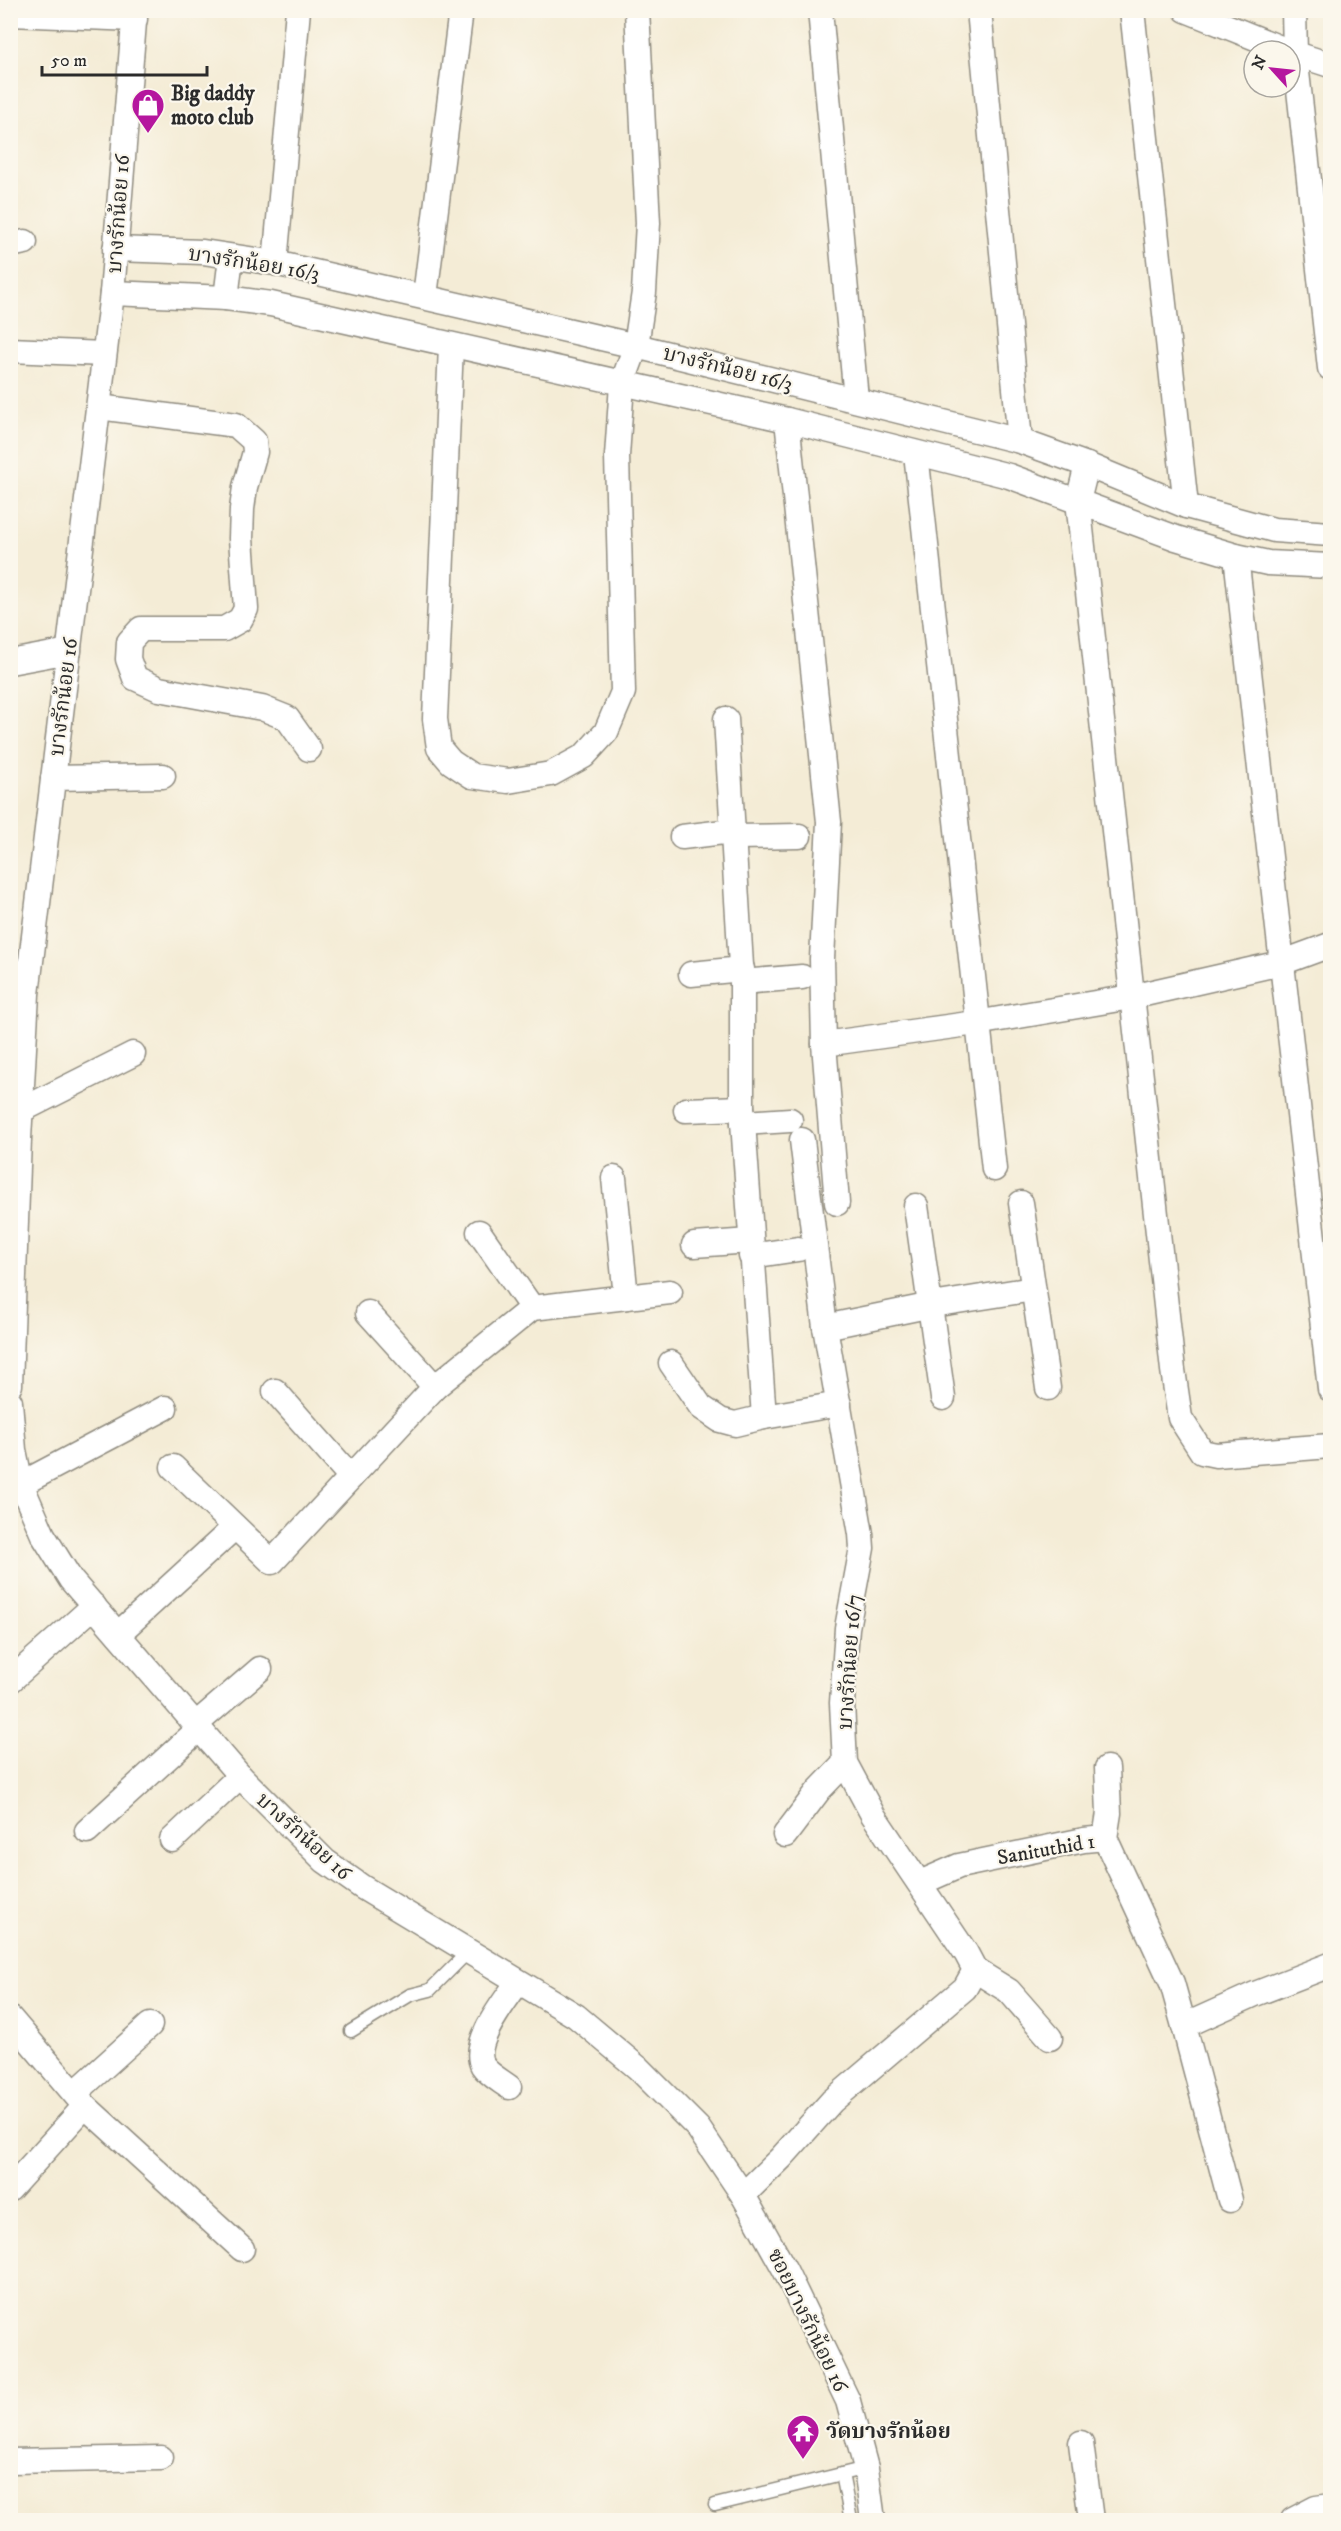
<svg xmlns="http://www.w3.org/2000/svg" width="1341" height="2531" font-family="'IM FELL DW Pica','Noto Serif Thai',serif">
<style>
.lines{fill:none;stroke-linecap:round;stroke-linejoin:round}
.service-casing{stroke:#908c80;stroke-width:15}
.minor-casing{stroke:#908c80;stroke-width:27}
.service{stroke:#fff;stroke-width:12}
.minor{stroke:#fff;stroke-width:24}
.labels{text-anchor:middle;stroke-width:4.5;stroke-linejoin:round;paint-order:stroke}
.poi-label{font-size:21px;font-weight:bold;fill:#2b2b2b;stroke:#fbf7ec;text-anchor:start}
.street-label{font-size:21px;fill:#2b2b2b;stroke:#fbf7ec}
</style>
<rect width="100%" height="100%" fill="#fbf7ec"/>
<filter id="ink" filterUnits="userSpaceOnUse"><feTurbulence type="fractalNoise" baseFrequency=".0167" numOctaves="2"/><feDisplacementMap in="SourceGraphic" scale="12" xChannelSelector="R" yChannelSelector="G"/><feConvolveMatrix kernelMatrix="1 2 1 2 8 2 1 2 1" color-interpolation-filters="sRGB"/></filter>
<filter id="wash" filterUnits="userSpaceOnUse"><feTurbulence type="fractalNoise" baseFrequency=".008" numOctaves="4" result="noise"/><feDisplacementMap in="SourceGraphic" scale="24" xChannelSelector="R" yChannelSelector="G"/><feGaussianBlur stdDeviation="1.35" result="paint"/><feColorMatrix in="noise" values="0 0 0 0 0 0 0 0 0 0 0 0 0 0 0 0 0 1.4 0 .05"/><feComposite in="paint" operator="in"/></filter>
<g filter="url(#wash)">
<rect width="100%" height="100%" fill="#f4ecd6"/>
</g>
<g filter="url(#ink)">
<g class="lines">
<defs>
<g id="service">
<path d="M351 2031 410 1995 430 1990 468 1952"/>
<path d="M842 2474 851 2520"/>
<path d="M715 2505 866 2468"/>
</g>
<g id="minor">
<path d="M820 10 856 399"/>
<path d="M979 10 1020 441"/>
<path d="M1132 10 1186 506"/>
<path d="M1186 10 1288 51"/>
<path d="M1294 10 1295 54 1330 368"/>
<path d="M10 14 135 19"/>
<path d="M1290 52 1330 65"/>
<path d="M10 245 25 242"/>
<path d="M115 249 203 252 275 263 636 346 1020 441 1087 465 1186 506 1274 530 1330 534"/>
<path d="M275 263 298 10"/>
<path d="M112 293 226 298 271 304 787 420 1009 476 1176 538 1236 556 1268 563 1330 566"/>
<path d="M425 296 461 10"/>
<path d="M226 298 231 257"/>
<path d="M451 346 435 719 439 748 451 762 472 776 508 781 551 774 584 756 606 732 623 692 617 456 622 384 636 346 644 292 648 223 637 10"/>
<path d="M10 350 104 354"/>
<path d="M99 407 236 425 254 441 255 452 245 487 242 509 241 538 246 609 240 620 224 629H141L129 642 128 659 135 678 159 689 262 708 287 718 309 749"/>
<path d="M787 420 829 822 822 959 824 1044 837 1203"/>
<path d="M916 453 994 1169"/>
<path d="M1087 465 1078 501 1173 1370 1180 1418 1202 1452 1216 1455 1330 1446"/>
<path d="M1236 556 1330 1389"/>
<path d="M10 662 69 651"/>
<path d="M726 719 742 982V1108L764 1417"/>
<path d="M53 778 163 776"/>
<path d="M682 837 732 831"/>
<path d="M733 837 799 836"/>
<path d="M691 974 742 969"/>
<path d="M742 982 802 977"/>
<path d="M824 1044 976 1023 1131 997 1281 963 1330 945"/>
<path d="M686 1110 742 1108"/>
<path d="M20 1111 133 1054"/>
<path d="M743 1123 790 1120"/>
<path d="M614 1178 626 1297"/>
<path d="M1021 1203 1048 1388"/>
<path d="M916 1206 943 1398"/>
<path d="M479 1232 532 1308"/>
<path d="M694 1245 750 1241"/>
<path d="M751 1256 798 1249"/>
<path d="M368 1313 435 1387"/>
<path d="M825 1327 932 1305 1033 1289"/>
<path d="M671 1363 701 1407 720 1420 735 1424 764 1417 839 1404"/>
<path d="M10 1385 19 1139 27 994 112 293 135 10"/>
<path d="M275 1391 351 1477"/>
<path d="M10 1402 14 1450 21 1484 43 1535 71 1580 240 1776 325 1861 362 1887 576 2016 638 2068 698 2128 743 2195 785 2270 848 2401 866 2468 873 2520"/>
<path d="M173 1467 272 1562 435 1387 532 1308 670 1292"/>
<path d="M21 1484 165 1408"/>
<path d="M118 1634 235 1527"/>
<path d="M10 1681 94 1606"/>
<path d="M195 1725 260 1669"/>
<path d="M87 1831 199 1729"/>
<path d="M785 1835 819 1790 845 1763"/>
<path d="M1105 1838 1109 1813 1107 1768"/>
<path d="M172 1840 240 1776"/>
<path d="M920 1883 959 1866 1084 1840 1105 1838 1172 1983 1184 2026 1255 1994 1330 1965"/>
<path d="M975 1970 1009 1991 1050 2038"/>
<path d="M10 2018 85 2106 242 2249"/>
<path d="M1184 2026 1230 2200"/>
<path d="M509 2087C501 2081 488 2074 483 2066 470 2043 506 2000 518 1982"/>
<path d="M75 2093 150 2025"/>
<path d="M10 2189 85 2106"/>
<path d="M743 2195 781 2158 832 2101 965 1988 975 1970 966 1953 873 1815 845 1763 842 1703 847 1628 862 1548 861 1534 825 1327 802 1140"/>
<path d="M1081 2443 1091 2520"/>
<path d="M10 2461 161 2458"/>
<path d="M1293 2520 1316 2508 1330 2506"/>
</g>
</defs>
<use href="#service" class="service-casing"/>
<use href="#minor" class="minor-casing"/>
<use href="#service" class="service"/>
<use href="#minor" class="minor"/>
</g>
</g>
<defs>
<symbol id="shop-pin" viewBox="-11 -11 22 30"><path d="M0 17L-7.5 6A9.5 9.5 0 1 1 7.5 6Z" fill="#b5179e" stroke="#fbf7ec"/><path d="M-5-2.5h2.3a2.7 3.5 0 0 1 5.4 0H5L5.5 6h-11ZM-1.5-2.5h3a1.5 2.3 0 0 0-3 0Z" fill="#fff"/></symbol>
<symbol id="temple-pin" viewBox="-11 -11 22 30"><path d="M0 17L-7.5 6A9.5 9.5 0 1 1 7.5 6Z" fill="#b5179e" stroke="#fbf7ec"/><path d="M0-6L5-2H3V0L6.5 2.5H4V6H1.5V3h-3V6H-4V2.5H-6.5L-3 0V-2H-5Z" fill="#fff"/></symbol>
</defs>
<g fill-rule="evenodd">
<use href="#shop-pin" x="129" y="86" width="38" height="52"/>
<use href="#temple-pin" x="784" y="2412" width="38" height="52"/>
</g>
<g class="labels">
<g class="poi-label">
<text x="171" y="100">Big daddy<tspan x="171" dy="24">moto club</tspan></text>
<text x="826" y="2438">วัดบางรักน้อย</text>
</g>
<g class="street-label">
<text transform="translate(118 214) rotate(-86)" y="7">บางรักน้อย 16</text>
<text transform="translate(254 263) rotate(9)" y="7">บางรักน้อย 16/3</text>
<text transform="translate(728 368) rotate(14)" y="7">บางรักน้อย 16/3</text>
<text transform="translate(63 697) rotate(-83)" y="7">บางรักน้อย 16</text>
<text transform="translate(849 1662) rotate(-86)" y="7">บางรักน้อย 16/7</text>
<text transform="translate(304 1836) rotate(42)" y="7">บางรักน้อย 16</text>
<text transform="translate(1046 1849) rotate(-10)" y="7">Sanituthid 1</text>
<text transform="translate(808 2320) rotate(64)" y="7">ซอยบางรักน้อย 16</text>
</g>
</g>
<rect width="1341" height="2531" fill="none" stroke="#fbf7ec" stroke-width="36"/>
<g transform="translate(1272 69) rotate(297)"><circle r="28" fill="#fbf7ec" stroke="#a8a59f" stroke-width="1.5"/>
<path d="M0-4.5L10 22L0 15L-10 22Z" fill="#b5179e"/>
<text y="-9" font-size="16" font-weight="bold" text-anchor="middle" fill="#2b2b2b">N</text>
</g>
<path d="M42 66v9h165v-9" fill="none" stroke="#2b2b2b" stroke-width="3"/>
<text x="51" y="66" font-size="18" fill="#2b2b2b" stroke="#fbf7ec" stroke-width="4.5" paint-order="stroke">50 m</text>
</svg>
